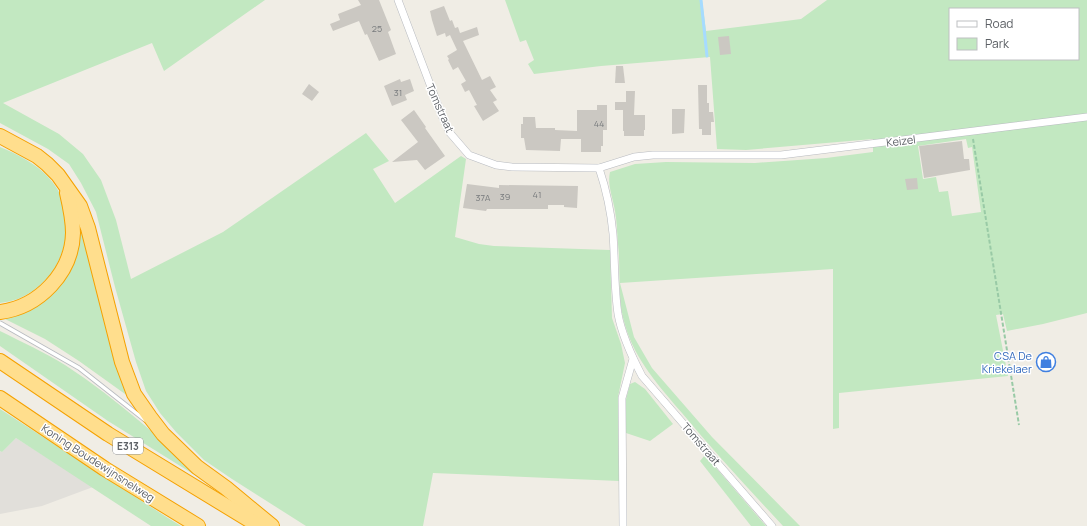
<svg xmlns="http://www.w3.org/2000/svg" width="1087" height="526" font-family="Manrope,sans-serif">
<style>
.industrial{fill:#e1dfda}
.green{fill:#c2e8c1;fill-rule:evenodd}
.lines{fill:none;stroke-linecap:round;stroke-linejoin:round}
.stream{stroke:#a6dbff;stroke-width:3}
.building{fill:#cbc8c2}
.service-casing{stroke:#b8bbc0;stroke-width:5}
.minor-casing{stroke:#b8bbc0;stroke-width:8}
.motorway-casing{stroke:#f5a100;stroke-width:16}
.path{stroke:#99caa6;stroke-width:2;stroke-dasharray:4 2;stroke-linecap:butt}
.service{stroke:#fff;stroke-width:3.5}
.minor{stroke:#fff;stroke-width:7}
.motorway{stroke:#ffde8d;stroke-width:14}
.labels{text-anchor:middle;stroke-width:3;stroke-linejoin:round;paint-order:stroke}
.number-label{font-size:9px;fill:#787b7d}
.shield{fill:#fff;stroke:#8e9094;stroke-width:1}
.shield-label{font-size:10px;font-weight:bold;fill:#5d6166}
.street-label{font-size:11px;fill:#5d6166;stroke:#fff}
.shop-label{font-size:11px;fill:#366cbe;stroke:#fff;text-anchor:end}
</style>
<rect width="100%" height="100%" fill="#f0ede5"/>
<path class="industrial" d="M16 438 93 487 42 506 0 514V451L2 452Z"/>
<g class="green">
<path d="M0 0H265L164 71 152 43 3 103 59 134 83 154 101 180 116 220 131 279 223 232 366 133 389 161 373 169 395 203 461 156 466 159 455 237 479 244 494 246 610 250 612 318 621 344 625 363 618 397 619 481 433 473 423 526H306L232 479 204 460 176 432 160 413 146 391 136 362 115 287 96 212 81 183 69 164 48 149 0 123Z"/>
<path d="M505 0H702L706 31 801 19 827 0H1087V313L1043 324 1007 331 1003 314 996 315 1008 376 839 393V428L833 429V269L620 283 634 337 652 368 712 437 800 526H783C749 489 714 452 682 413 659 386 635 360 625 325 617 299 621 271 618 244 617 233 617 222 615 211 613 198 607 185 610 172L635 164 666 162 755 163 826 158 873 152V139L746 150 717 149 710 57 601 66 534 74 528 64 534 60 526 40 520 42ZM950 9H1078V59H950ZM966 139 968 148 972 147 981 212 952 216 948 191 939 192 936 177 923 179 918 146Z"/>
<path d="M0 147C17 154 37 164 49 178 64 195 68 211 66 234 63 263 46 287 18 299 12 301 6 302 0 303Z"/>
<path d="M78 214 132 399 79 361 45 339 1 317 23 312 76 252 79 242Z"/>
<path d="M0 331C22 342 44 352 65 365 119 400 166 444 214 487L108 421 0 346Z"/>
<path d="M635 382 645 389 673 424 650 441 626 433 625 403 630 384Z"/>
<path d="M0 409 168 518 181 526H151L16 438 2 452 0 451Z"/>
<path d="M705 455 766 526H751L700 461Z"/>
</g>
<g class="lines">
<path class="stream" d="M701 0 707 56"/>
</g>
<g class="building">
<path d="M358 0H379L391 30 388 32 396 54 379 61 367 34 365 35 359 21 333 31 330 24 340 20 338 14 361 5Z"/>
<path d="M444 6 450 21 452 20 455 28 458 27 460 33 477 27 479 35 463 41 482 80 490 76 496 87 490 90 497 100 493 102 499 111 483 121 474 106 477 105 469 90 465 92 461 84 466 81 458 67 453 70 448 60 449 59 447 56 457 50 450 35 446 37 445 33 437 36 432 20 430 11Z"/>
<path d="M729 36 731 54 720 55 718 37Z"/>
<path d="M616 66H623L625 83H615Z"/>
<path d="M400 79 401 82 410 79 414 91 405 95 407 100 392 106 384 86Z"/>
<path d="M309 84 319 92 312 101 302 94Z"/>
<path d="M698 85H707V103H709V112H713L714 122H711V135H702V129H699Z"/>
<path d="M626 91H635L634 115H645V130H644V136H624V131H623V110H615V102H626Z"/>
<path d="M597 105H607V130H603V146H601V152H581V139H561L560 151 526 150 524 138H521V124H523V117H535L536 128H555V130L577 131V110H597Z"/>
<path d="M672 109H685L684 133 672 134Z"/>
<path d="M414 110 426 127 425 128 445 156 425 170 417 160 392 162 418 142 401 120Z"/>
<path d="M962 141 964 159H969L970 170 924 178 919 146Z"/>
<path d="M917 178 918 189 907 190 905 179Z"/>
<path d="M467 184 499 188V185L578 186 577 208 564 207V205H548V209H487L486 211 463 208Z"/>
<path d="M1048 354 1052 369 1044 371 1040 356Z"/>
</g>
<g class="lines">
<defs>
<path id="service" d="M0 323 79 368 145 420"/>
<g id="minor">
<path d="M398 0 442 116 450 133 469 155 496 165 512 167 599 168 634 157 653 155H781L1087 117"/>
<path d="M599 168C606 189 611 212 613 234 615 261 614 287 618 314 622 336 632 357 642 376L772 526"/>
<path d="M623 526 622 398 633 359"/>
</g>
<g id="motorway">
<path d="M0 136 37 156 47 164 58 175 80 206 88 228 122 362 134 394 150 417 163 434 197 467 226 488 272 526"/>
<path d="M0 312C39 307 72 273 73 233 73 219 70 206 67 193"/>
<path d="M0 361 108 434 259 526"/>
<path d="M0 398 105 469 198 526"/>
</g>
</defs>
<use href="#service" class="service-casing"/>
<use href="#minor" class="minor-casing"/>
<use href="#motorway" class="motorway-casing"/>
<path class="path" d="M973 139 1019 425"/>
<use href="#service" class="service"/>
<use href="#minor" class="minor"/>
<use href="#motorway" class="motorway"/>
</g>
<defs>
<symbol id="shop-ring" viewBox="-11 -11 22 22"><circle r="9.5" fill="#fff" stroke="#3f7fe0" stroke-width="1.5"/><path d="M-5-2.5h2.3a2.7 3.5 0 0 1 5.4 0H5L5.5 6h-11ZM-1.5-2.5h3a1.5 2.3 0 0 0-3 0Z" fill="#3f7fe0"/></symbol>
</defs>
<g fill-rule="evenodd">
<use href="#shop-ring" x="1035" y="351" width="22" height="22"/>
</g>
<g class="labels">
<g class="number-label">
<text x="377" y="32">25</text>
<text x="398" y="96">31</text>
<text x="599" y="127">44</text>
<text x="537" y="198">41</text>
<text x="505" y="200">39</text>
<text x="483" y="201">37A</text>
</g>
<rect class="shield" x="113" y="438" width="30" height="16" rx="3"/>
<g class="shield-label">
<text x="128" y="450">E313</text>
</g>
<g class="street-label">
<text transform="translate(440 108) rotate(66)" y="4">Tomstraat</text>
<text transform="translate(901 141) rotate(-7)" y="4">Keizel</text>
<text transform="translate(701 444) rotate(49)" y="4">Tomstraat</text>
<text transform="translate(98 463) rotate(33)" y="4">Koning Boudewijnsnelweg</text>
</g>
<g class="shop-label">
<text x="1032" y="360">CSA De<tspan x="1032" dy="13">Kriekelaer</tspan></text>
</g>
</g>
<rect x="949" y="8" width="130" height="52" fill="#ffffff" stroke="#bec0c2"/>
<rect x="957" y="21" width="20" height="6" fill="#ffffff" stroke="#bec0c2"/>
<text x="985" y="28" font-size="12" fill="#5d6166">Road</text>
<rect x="957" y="38" width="20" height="12" fill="#c2e8c1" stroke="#bec0c2"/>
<text x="985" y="48" font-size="12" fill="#5d6166">Park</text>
</svg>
